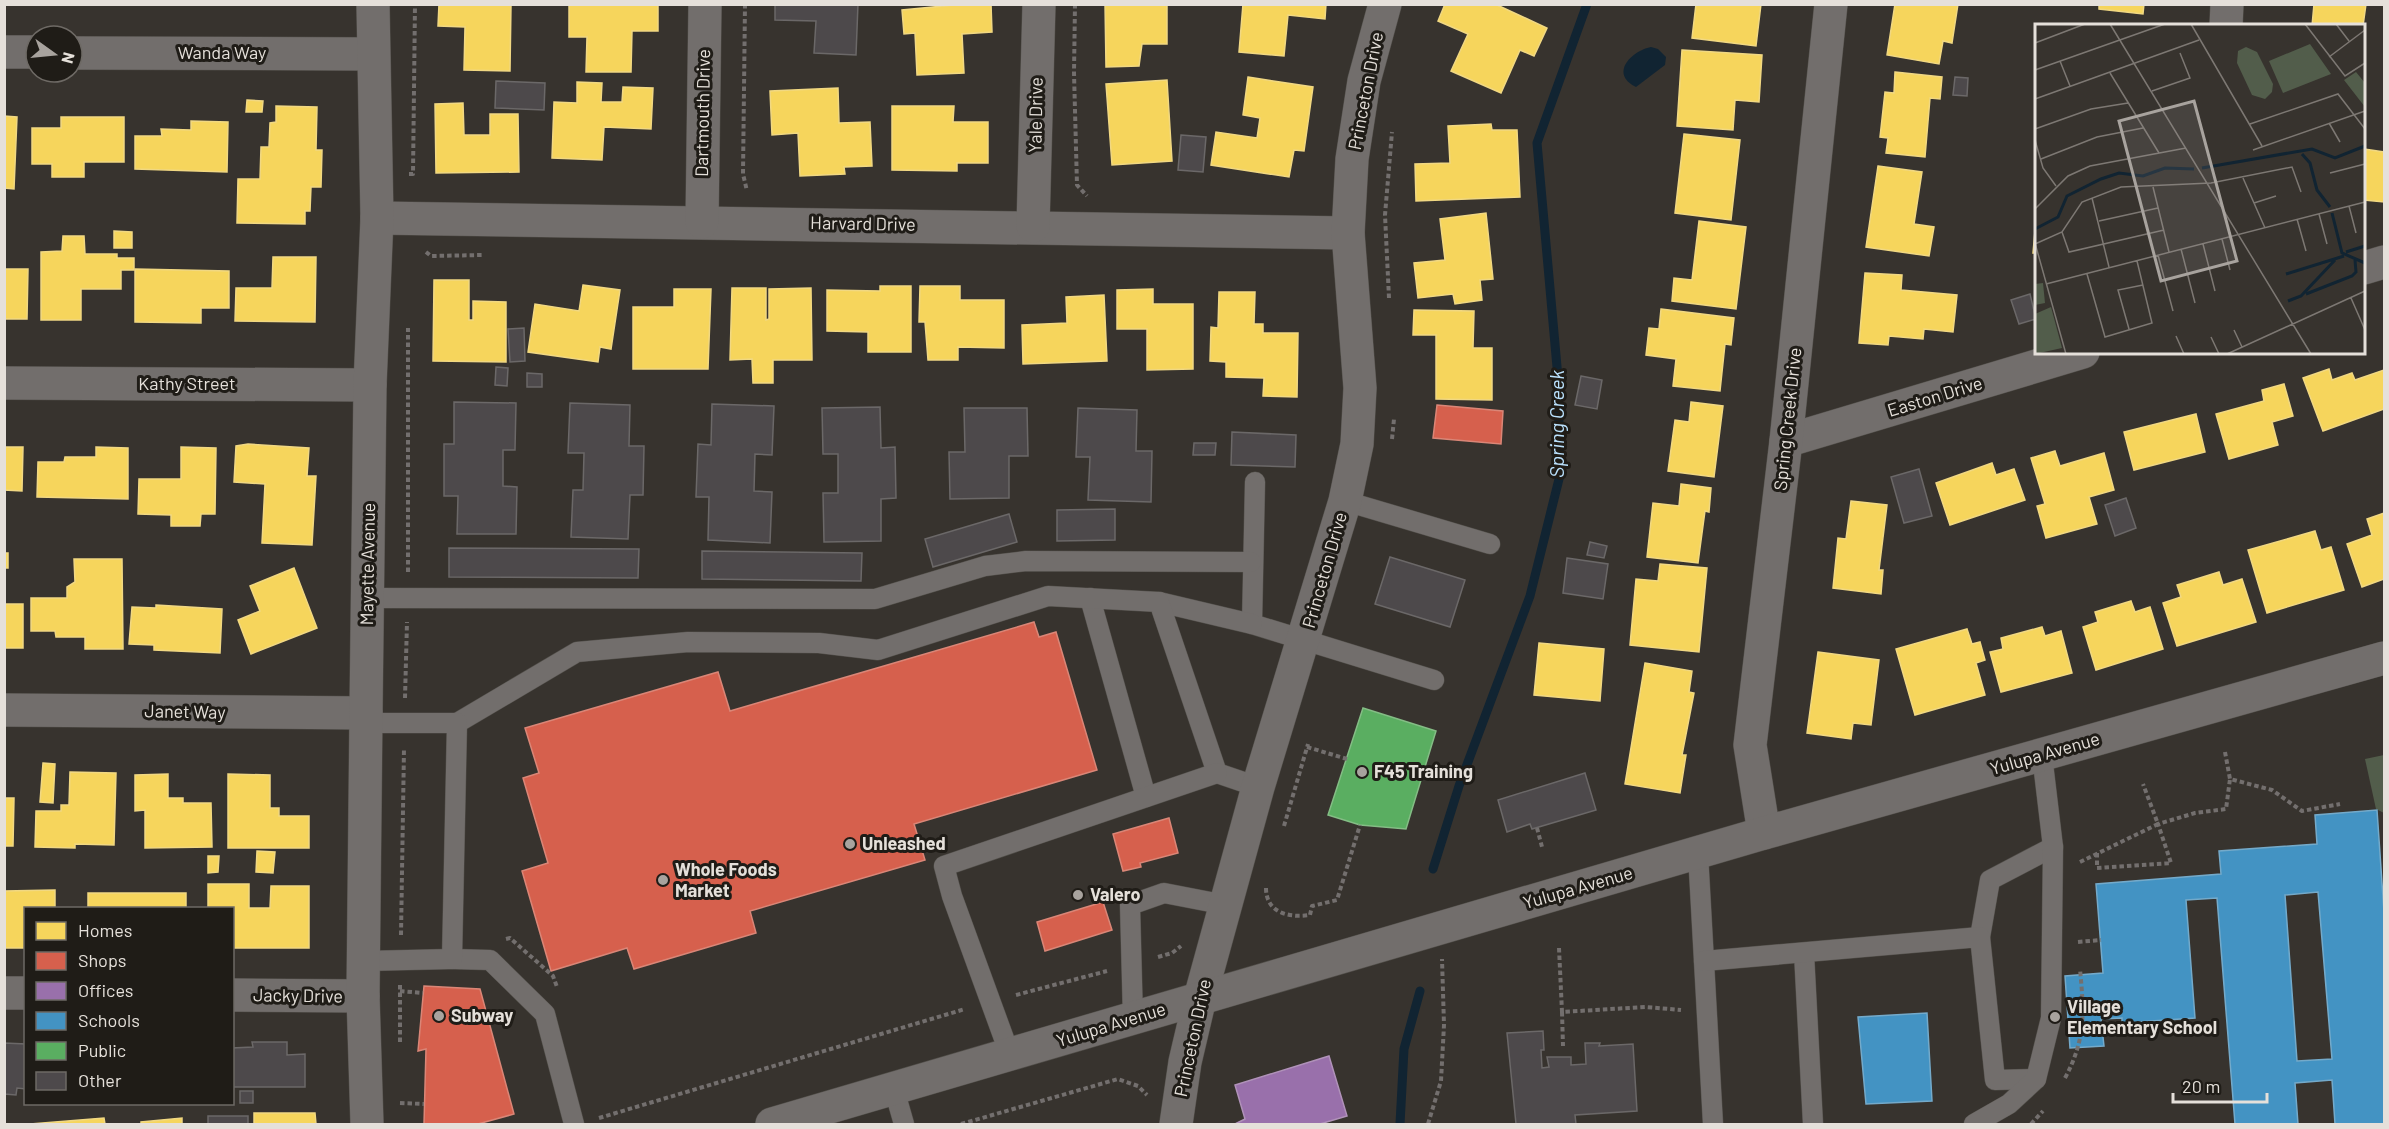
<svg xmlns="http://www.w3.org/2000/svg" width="2389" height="1129" font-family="Barlow,sans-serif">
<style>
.green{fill:#525d4b}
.water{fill:#112432}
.homes{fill:#f6d55c;stroke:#f1d882;stroke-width:1.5}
.shops{fill:#d6604d;stroke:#da8677;stroke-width:1.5}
.offices{fill:#9970ab;stroke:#b092b9;stroke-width:1.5}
.schools{fill:#4393c3;stroke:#74aaca;stroke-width:1.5;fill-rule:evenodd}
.public{fill:#5aae61;stroke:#84bd85;stroke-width:1.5}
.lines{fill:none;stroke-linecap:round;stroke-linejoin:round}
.stream{stroke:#112432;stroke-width:9}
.building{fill:#4d494b;stroke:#6b6868;stroke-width:1.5}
.service-casing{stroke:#524f4a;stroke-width:21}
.minor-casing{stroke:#524f4a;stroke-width:34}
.tertiary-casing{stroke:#524f4a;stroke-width:34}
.path{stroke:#736f6e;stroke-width:4;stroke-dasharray:4.5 3;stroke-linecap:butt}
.service{stroke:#726e6c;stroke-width:20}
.minor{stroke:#726e6c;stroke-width:33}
.tertiary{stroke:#726e6c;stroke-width:33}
.poi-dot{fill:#a8a39e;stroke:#1f1c17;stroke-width:2}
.labels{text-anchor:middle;stroke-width:6;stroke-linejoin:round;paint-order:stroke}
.street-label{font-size:18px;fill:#e5e0da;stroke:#1f1c17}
.poi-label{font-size:18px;font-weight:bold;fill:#e5e0da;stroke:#1f1c17;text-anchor:start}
.water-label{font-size:20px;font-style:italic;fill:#bbe2fe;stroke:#1f1c17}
.inset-river{fill:none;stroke:#112432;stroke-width:3}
.inset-road{fill:none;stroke:#7d7873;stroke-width:1.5}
.view{fill:#a8a39e;fill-opacity:0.15;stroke:#a8a39e;stroke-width:3}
.inset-edge{fill:none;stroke:#e5e0da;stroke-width:3}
</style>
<rect width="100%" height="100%" fill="#37332e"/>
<path class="green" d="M2384 755V813L2376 809 2365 759Z"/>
<path class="water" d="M1651 47 1658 49 1666 57 1665 65 1636 87C1609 74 1631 51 1651 47Z"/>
<g class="homes">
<path d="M439 4 511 5 510 71 464 70 465 27 438 26Z"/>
<path d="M658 4V31H632L631 72H586L587 37H569V5Z"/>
<path d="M964 4H991L992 32 962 34 964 73 917 75 915 33 904 34 902 10Z"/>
<path d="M1105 4H1167V44H1142L1139 66 1106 67Z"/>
<path d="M1243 4H1326L1325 19 1288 15 1284 56 1239 52Z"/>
<path d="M1445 4H1495L1547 28 1534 56 1520 50 1501 93 1451 71 1468 34 1438 21Z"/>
<path d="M1696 4H1761L1756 46 1692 38Z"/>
<path d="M1895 4H1958L1952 43 1943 41 1939 64 1887 55Z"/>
<path d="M2099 4H2144L2143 14 2099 9Z"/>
<path d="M2314 4H2366L2363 26H2312Z"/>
<path d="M1682 50 1762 55 1759 102 1735 100 1733 130 1677 126Z"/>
<path d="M1895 72 1942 77 1940 99 1930 98 1925 157 1886 153 1888 138 1880 137 1885 92 1894 93Z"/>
<path d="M1248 77 1313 87 1304 151 1294 150 1289 177 1211 165 1216 132 1257 138 1260 118 1243 115Z"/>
<path d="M1167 80 1172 161 1112 165 1106 84Z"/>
<path d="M577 82 602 83 601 102H622L623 87 653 88 651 129 604 127 602 160 552 158 554 102 577 103Z"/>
<path d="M838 88 839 123 870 122 872 166 844 167 845 174 800 176 798 133 772 135 770 91Z"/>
<path d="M247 100 263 101 262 112H246Z"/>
<path d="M463 103 464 135H490V114H518L519 172 436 173 435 104Z"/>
<path d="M276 106 317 107 316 150H322L321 187H311L310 211H305V224L237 223 238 179H260L261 147H269L270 123 276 122Z"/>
<path d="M892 106H954L953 122H988V163H957V171L892 170Z"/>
<path d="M4 116 17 117 14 189 4 188Z"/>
<path d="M61 117H124V162H84V177H52V164H32V128H61Z"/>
<path d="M191 121 228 122 227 172 135 169V136H162L161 129 191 130Z"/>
<path d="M1491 124 1492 130H1517L1520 197 1416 201 1415 164 1450 163 1448 126Z"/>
<path d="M1684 134 1740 140 1731 220 1675 213Z"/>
<path d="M2364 149 2384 152V202L2364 200Z"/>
<path d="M1878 166 1922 172 1914 224 1934 227 1929 256 1866 247Z"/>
<path d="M1486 213 1493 279 1480 280 1482 300 1455 304 1453 294 1418 298 1414 263 1445 260 1440 219Z"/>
<path d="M2036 220V253H2033Z"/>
<path d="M1699 221 1746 227 1736 309 1672 301 1674 278 1692 280Z"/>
<path d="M114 231 132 232V248H114Z"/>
<path d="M63 236H84L85 254H117V258H134V270H121V289H81V320H41V252L62 251Z"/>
<path d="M273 257H316L315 322 235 321 236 288H272Z"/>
<path d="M4 269H28L27 319H4Z"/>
<path d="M135 269 229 271V308H201V323L135 322Z"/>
<path d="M1865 273 1902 275 1901 290 1957 295 1953 332 1924 329 1923 339 1889 336 1888 345 1859 343Z"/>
<path d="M434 280H469V320H473V301L506 302V362L433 361Z"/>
<path d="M583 285 620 290 611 349 600 347 598 362 528 352 535 304 579 311Z"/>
<path d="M880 286H911V352H868V332L827 331V290L880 291Z"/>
<path d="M920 286H960V300H1004V348L958 347V360H928L925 322H919Z"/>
<path d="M732 288H766V320L769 319V289L811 288 812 360H773V383H753L752 359 730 360Z"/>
<path d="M674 289H711L708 369H633V307H674Z"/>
<path d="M1153 289V304H1193V369L1147 370V329H1117V290Z"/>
<path d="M1219 292H1255L1254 324H1263V333H1298L1297 397 1263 396 1264 378 1226 377V362L1210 361 1211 327 1218 328Z"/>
<path d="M1104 295 1107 361 1023 364 1022 325 1067 323 1066 297Z"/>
<path d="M1661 309 1734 318 1731 345 1725 344 1720 391 1673 386 1676 359 1646 355 1649 328 1659 329Z"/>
<path d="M1414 310 1474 311 1473 348H1492V400L1436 399V335H1413Z"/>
<path d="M2329 369 2332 380 2352 373 2355 380 2384 370V409L2323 431 2303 378Z"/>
<path d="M2284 384 2293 416 2272 422 2278 445 2229 459 2216 414 2264 401 2262 390Z"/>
<path d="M1691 402 1723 406 1714 477 1668 471 1675 420 1689 422Z"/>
<path d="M2196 414 2205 452 2134 470 2124 432Z"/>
<path d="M248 444 309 448 307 476H316L312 545 262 543 265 484 234 482 236 446Z"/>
<path d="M4 447H23L22 491 4 490Z"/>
<path d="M96 447 128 448V499L37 497 38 462H64L65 457H96Z"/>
<path d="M181 447 216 448 215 514H201L200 526H171V515L138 514 139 479H181Z"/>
<path d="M2055 451 2060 466 2104 453 2114 490 2089 497 2097 524 2046 538 2037 506 2045 504 2031 458Z"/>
<path d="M1992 463 1996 475 2014 469 2025 500 1950 525 1936 483Z"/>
<path d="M1681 484 1711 488 1709 512 1705 511 1698 563 1647 557 1653 503 1679 506Z"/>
<path d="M1851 501 1887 505 1879 570H1883L1881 594 1833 588 1838 538 1846 539Z"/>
<path d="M2384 513V579L2362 587 2347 544 2372 535 2367 519Z"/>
<path d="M2315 531 2321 550 2331 547 2344 590 2267 613 2248 550Z"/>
<rect x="4" y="553" width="4" height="15"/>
<path d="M74 559H122L123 649H85V637H56L55 631H31V598H67V587L75 582Z"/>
<path d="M1660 564 1707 568 1699 652 1630 645 1636 579 1658 581Z"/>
<path d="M294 568 317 628 251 654 238 620 260 611 250 586Z"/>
<path d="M2219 572 2223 585 2242 579 2256 622 2177 646 2163 603 2181 597 2177 585Z"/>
<path d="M2131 601 2135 612 2150 607 2163 649 2096 670 2083 627 2098 622 2095 612Z"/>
<rect x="4" y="604" width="19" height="44"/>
<path d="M156 605 222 609 220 653 154 650V645L129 644 132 607 156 608Z"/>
<path d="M2042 627 2045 636 2061 631 2072 673 2001 692 1990 652 2003 649 2001 638Z"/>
<path d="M1967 629 1972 644 1980 642 1985 660 1976 663 1985 695 1915 715 1896 649Z"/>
<path d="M1539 643 1604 649 1600 701 1534 695Z"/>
<path d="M1818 652 1879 660 1871 725 1853 723 1851 739 1807 733Z"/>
<path d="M1645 663 1692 671 1689 692 1694 693 1682 755H1686L1680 793 1625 784Z"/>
<path d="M43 763 55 764 53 803 40 802Z"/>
<path d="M70 772 116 773 114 845 75 844V848L35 847 36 811H61V805H69Z"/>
<path d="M168 774V798H183V803H211L212 847 145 848V810L135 811V775Z"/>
<path d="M228 774 270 775V808H279V816H309V848H228Z"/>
<path d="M4 798H14L13 846H4Z"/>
<path d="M257 851 275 852 273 873 256 872Z"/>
<path d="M208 856H219L218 872 208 873Z"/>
<path d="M208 884H249V908H270L271 886H309V948H232V908H208Z"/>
<path d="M55 890V908H26V948H4V891Z"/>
<rect x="88" y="893" width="98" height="15"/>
<path d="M254 1113H315L316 1124H254Z"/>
<path d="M104 1118 105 1124H30Z"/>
<path d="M182 1118V1124H141V1122Z"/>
</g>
<g class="shops">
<path d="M1437 405 1503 411 1501 444 1433 438Z"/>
<path d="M1034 622 1039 637 1056 632 1097 770 914 824 925 860 750 911 756 933 634 969 627 948 551 971 522 871 548 863 523 778 539 773 525 728 718 672 730 711Z"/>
<path d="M1169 818 1178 853 1140 863 1141 867 1123 871 1113 834Z"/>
<path d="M1103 902 1112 930 1045 951 1037 922Z"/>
<path d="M424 986 480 989 514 1114 478 1124H424L426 1049 418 1051Z"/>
</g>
<path class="offices" d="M1329 1056 1347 1116 1320 1124H1235L1245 1119 1235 1085Z"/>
<g class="schools">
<path d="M2377 810 2384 912V1124H2335L2332 1080 2295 1083 2298 1124H2235L2217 898 2186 900 2195 1018 2122 1023V1018L2101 1019 2104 1046 2070 1048 2065 976 2103 973 2096 884 2221 874 2219 851 2317 844 2315 815ZM2318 892 2332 1059 2297 1061 2285 895Z"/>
<path d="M1927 1013 1932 1101 1866 1104 1858 1017Z"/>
</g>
<path class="public" d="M1363 708 1436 731 1406 829 1360 825 1328 815Z"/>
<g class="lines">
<g class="stream">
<path d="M1433 869 1459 786 1530 596 1560 475 1558 378 1537 143 1587 4"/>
<path d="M1400 1124 1404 1049 1420 991"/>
</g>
</g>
<g class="building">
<path d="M775 4H858L856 55 814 53 816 21 775 20Z"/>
<path d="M1955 77 1968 78 1967 96 1953 95Z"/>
<path d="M496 81 545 83 544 110 495 108Z"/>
<path d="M1181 135 1206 137 1203 172 1178 170Z"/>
<path d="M2030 294 2036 319 2019 324 2011 300Z"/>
<path d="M524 328 525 361 510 362 508 329Z"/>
<path d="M496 367 508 368 507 386 495 385Z"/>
<path d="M527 373 542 374V387H527Z"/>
<path d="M1581 376 1602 380 1597 409 1575 405Z"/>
<path d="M454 402 516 403 515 450H503V486L517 487 516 534H457L458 496H444V444H454Z"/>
<path d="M570 403 630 405 629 446H644L643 495H630L628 539 571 537 573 490H583L584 453H568Z"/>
<path d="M712 404 774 406 772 455 755 454 754 491 772 492 770 543 708 540 709 497H696L698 444 711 445Z"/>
<path d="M880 407 881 448 895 447 896 498 881 499V541L824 542 823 493H838V454H823L822 408Z"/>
<path d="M964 408H1027L1028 456H1009V498L950 499 949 452H965Z"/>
<path d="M1078 408 1137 410 1136 451H1152L1151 502 1088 500 1090 457H1076Z"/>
<path d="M1232 432 1296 435 1295 467 1231 465Z"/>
<path d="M1194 443H1216L1215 455H1193Z"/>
<path d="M1919 469 1932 516 1904 523 1891 477Z"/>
<path d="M2126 498 2136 528 2115 536 2105 505Z"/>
<path d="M1115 509V540L1057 541V510Z"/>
<path d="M1009 514 1017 542 933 567 925 539Z"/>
<path d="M1590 542 1607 546 1604 558 1587 555Z"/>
<path d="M449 548 639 549 638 578 449 577Z"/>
<path d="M702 551 862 553 861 581 702 579Z"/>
<path d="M1390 557 1465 580 1450 627 1375 604Z"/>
<path d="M1567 558 1608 564 1603 599 1563 593Z"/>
<path d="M1585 773 1596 810 1532 829 1530 824 1507 832 1498 800Z"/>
<path d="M1543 1031 1544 1050H1541L1542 1068 1549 1067 1547 1057H1571V1065L1586 1064 1585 1043H1600L1599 1046 1633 1044 1637 1111 1575 1115 1576 1124H1516L1507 1033Z"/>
<path d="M252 1042H287V1055L305 1054V1087H232V1048L253 1047Z"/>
<path d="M4 1043 26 1044V1089L17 1088 16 1095 4 1094Z"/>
<rect x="240" y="1091" width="13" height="12"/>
<rect x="208" y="1116" width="40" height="8"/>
</g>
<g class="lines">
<defs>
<g id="service">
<path d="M1255 482 1252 624 1434 680"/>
<path d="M1345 501 1490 544"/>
<path d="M368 598 875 599 985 566 1026 561 1251 562"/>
<path d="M1090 598 1146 797"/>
<path d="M1159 602 1252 624"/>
<path d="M457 723 577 652 688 642 819 643 878 650 1048 596 1159 602 1217 773 1258 787"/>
<path d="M1698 853 1713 1124"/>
<path d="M1980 937 1990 880 2053 847"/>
<path d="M1804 953 1813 1124"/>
<path d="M452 959 490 960 545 1014 574 1124"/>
<path d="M364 961 452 959 457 723H367"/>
<path d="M1704 961 1980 937 1995 1080 2036 1079"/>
<path d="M1133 1019 1130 905 1164 893 1226 905"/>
<path d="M1010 1055 952 896 944 866 1217 773"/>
<path d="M894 1089 904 1124"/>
<path d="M1974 1124 2009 1104 2036 1079 2051 1018 2053 847 2042 755"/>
</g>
<g id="minor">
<path d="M2226 26 2227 4"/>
<path d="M4 52H36"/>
<path d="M72 53 372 54"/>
<path d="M377 218 1348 233"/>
<path d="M702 222 705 4"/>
<path d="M1033 226 1039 4"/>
<path d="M2364 268 2384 262"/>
<path d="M4 383 370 385"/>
<path d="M1786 441 2083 352"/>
<path d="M4 710 366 713"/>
<path d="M1764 833 1750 745 1786 441 1831 4"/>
<path d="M4 993H26"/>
<path d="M232 995 363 996"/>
<path d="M367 1124 363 996 366 713 370 385 377 218 373 4"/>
<path d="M1176 1124 1185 1062 1200 998 1258 787 1345 501 1357 444 1360 388 1348 233 1352 159 1364 81 1385 4"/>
</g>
<path id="tertiary" d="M772 1124 1764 833 2384 658"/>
</defs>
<use href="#service" class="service-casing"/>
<use href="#minor" class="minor-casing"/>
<use href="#tertiary" class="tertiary-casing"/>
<g class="path">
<path d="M745 4 743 174 747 191"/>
<path d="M1075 4 1074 73 1077 185 1087 196"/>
<path d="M409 174H413L415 4"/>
<path d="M426 252 431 256 483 255"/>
<path d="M1389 298 1385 215 1392 132"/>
<path d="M1392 439 1394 419"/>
<path d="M408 572V328"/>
<path d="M405 698 407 622"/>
<path d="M1307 747 1347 759"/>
<path d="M2225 752 2230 779 2272 790 2302 811 2340 804"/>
<path d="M1284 826 1308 744"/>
<path d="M1537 828 1542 847"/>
<path d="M2097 853V868L2171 863 2158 824 2195 813 2226 809 2230 779"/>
<path d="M2080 862 2158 824 2143 784"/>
<path d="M1266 888C1266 913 1289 918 1310 915L1312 906 1337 900 1360 825"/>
<path d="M401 935 404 748"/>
<path d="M506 939 510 938 553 976 557 987"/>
<path d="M2078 942 2101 940"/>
<path d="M1559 948 1562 1012 1645 1007 1681 1010"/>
<path d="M1158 957 1172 953 1181 946"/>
<path d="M400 985V1043"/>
<path d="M400 991 423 993"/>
<path d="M1016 995 1107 971"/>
<path d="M1562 1012 1563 1046"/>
<path d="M2065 1078C2086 1039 2084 1012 2080 969"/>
<path d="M400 1103 424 1104"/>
<path d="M599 1118 965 1009"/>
<path d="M961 1124 1118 1079 1138 1086 1147 1095"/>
<path d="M1428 1124 1441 1081 1444 1025 1442 959"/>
<path d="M2031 1124 2043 1111"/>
</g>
<use href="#service" class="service"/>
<use href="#minor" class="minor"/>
<use href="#tertiary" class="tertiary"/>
</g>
<g class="poi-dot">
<circle cx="1362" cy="772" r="6"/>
<circle cx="850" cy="844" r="6"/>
<circle cx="663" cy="880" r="6"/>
<circle cx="1078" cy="895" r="6"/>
<circle cx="439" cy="1016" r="6"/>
<circle cx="2055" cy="1017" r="6"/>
</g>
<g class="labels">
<g class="street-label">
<text x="222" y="59">Wanda Way</text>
<text transform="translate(1366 91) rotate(-79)" y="6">Princeton Drive</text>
<text transform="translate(703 113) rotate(-89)" y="6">Dartmouth Drive</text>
<text transform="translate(1036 115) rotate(-89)" y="6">Yale Drive</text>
<text transform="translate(863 224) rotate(1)" y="6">Harvard Drive</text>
<text x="187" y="390">Kathy Street</text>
<text transform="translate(1935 397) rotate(-17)" y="6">Easton Drive</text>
<text transform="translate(1788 419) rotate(-84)" y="6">Spring Creek Drive</text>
<text transform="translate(368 564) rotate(-89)" y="6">Mayette Avenue</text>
<text transform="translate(1325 570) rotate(-74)" y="6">Princeton Drive</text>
<text transform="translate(185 712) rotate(1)" y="6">Janet Way</text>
<text transform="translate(2045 754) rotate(-16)" y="6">Yulupa Avenue</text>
<text transform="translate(1578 888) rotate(-16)" y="6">Yulupa Avenue</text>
<text transform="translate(298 996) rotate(1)" y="6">Jacky Drive</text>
<text transform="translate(1111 1025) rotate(-17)" y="6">Yulupa Avenue</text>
<text transform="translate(1193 1038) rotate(-78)" y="6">Princeton Drive</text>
</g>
<g class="poi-label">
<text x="1374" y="778">F45 Training</text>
<text x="862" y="850">Unleashed</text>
<text x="675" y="876">Whole Foods<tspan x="675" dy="21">Market</tspan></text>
<text x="1090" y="901">Valero</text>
<text x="2067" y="1013">Village<tspan x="2067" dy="21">Elementary School</tspan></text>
<text x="451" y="1022">Subway</text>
</g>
<g class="water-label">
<text transform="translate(1557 424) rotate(-90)" y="7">Spring Creek</text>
</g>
</g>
<g transform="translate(2035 24)">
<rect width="330" height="330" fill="#37332e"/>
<path d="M275 20 296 50 248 69 234 37ZM211 23 222 28 238 60 237 68 230 75 217 71 202 39 203 27ZM321 48 330 59V83L309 56ZM8 259 10 279 0 281V260ZM16 283 27 324 0 330V290Z" fill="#525d4b"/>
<path class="inset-river" d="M267 130 275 139 282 166 295 183M167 144 277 125 300 134 330 122M297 189 307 229 330 239M0 205 23 193 32 172 66 155 84 149 108 152 130 144 159 145M311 228 330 222M251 250 309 232M271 270 317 252 321 248 320 236M253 277 266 272 300 236"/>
<path class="inset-road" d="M75 0 276 330M156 0 227 122M270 0 310 52 330 39M301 0 314 17M0 19 50 0M294 33 330 6M25 37 35 62M0 46 130 0M75 49 124 129M117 67 155 54 145 29M0 75 164 16M294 99 305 118M215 100 303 70 330 105M0 105 56 85 93 79M0 116 8 144 21 162M218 126 330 87M6 135 62 113 108 104M295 149 330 140M208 154 230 204M118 163 134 228M57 174 74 243M219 179 241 172M314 182 321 209M0 185 33 152 55 142 151 124M284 190 292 220M262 195 271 227M64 197 123 184M27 208 34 228 129 206M187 215 195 246M0 219 31 330M0 220 27 208 47 178 86 163 176 159 257 143 266 168M168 220 180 267M146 225 160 279M123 231 138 287M52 250 70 313 117 299 102 237M11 260 330 178M316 274 330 306M94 305 83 266 108 261M199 306 207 323M141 312 149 330M176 313 184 330M192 330 330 267"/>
<path class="view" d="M159 77 202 237 126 257 84 97Z"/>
<rect width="330" height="330" class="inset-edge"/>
</g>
<rect width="2389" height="1129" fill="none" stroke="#e5e0da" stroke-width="12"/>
<rect x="24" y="907" width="210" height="198" fill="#1f1c17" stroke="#6e6a65" stroke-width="1.5"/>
<rect x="36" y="922" width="30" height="18" fill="#f6d55c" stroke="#6e6a65" stroke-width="1.5"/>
<text x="78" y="937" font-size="18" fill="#e5e0da">Homes</text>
<rect x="36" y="952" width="30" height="18" fill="#d6604d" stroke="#6e6a65" stroke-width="1.5"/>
<text x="78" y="967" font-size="18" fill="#e5e0da">Shops</text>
<rect x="36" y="982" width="30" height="18" fill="#9970ab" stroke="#6e6a65" stroke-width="1.5"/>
<text x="78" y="997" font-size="18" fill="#e5e0da">Offices</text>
<rect x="36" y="1012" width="30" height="18" fill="#4393c3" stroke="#6e6a65" stroke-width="1.5"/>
<text x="78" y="1027" font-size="18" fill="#e5e0da">Schools</text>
<rect x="36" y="1042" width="30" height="18" fill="#5aae61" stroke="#6e6a65" stroke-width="1.5"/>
<text x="78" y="1057" font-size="18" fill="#e5e0da">Public</text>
<rect x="36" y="1072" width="30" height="18" fill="#4d494b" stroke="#6e6a65" stroke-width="1.5"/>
<text x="78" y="1087" font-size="18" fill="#e5e0da">Other</text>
<g transform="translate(54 54) rotate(105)"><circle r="28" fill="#1f1c17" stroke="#6e6a65" stroke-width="1.5"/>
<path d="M0-4.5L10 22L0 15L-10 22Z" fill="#a8a39e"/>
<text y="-9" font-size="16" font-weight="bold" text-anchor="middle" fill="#e5e0da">N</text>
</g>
<path d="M2173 1093v9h94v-9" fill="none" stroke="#e5e0da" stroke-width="3"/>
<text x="2182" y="1093" font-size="18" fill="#e5e0da" stroke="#1f1c17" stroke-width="4.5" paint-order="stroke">20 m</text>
</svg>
